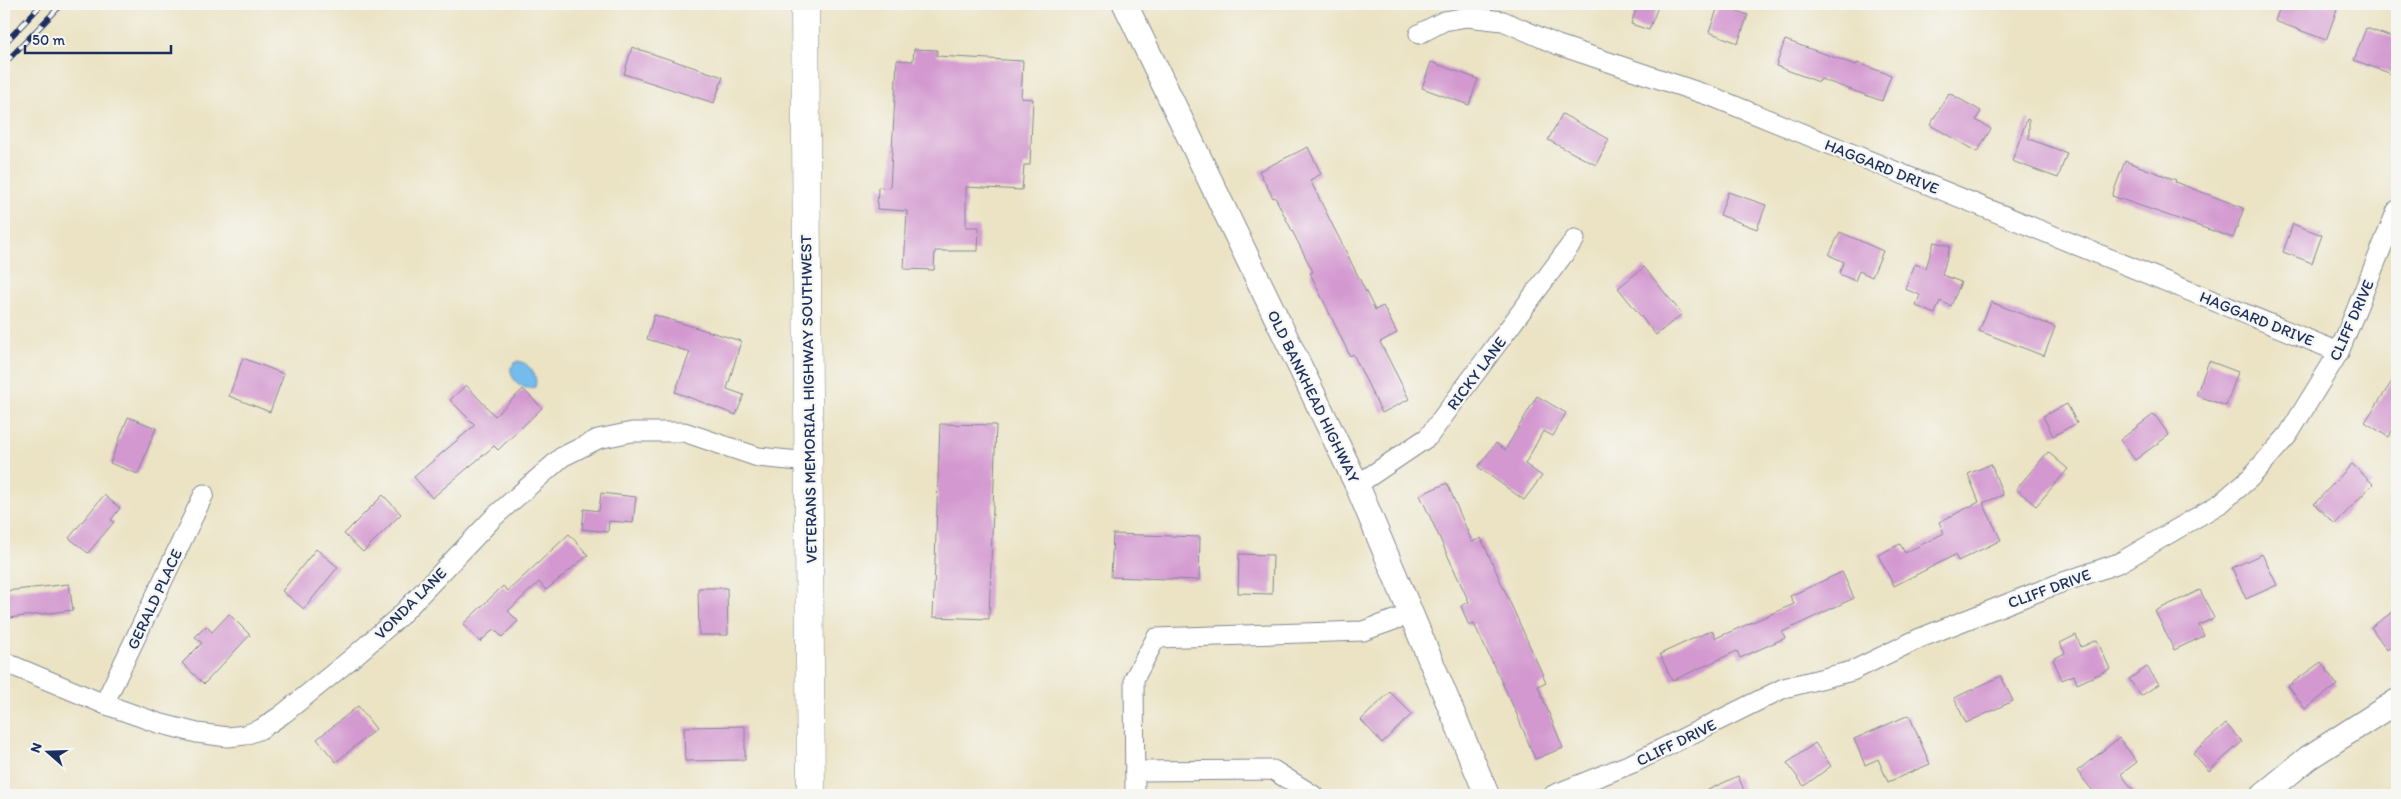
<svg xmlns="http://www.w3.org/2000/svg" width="2401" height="799" font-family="Itim,sans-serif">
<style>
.water{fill:#75bbec;stroke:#4875a5}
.building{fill:#d398d0}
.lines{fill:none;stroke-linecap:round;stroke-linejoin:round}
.minor-casing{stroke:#838991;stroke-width:21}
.tertiary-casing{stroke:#838991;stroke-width:26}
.primary-casing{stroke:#838991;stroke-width:29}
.minor{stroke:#fff;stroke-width:19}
.tertiary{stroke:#fff;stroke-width:24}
.primary{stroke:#fff;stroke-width:28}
.rail-casing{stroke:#1b2f5e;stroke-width:5.5}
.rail{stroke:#f6f6f2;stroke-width:4;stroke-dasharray:11;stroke-linecap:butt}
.labels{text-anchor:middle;stroke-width:4.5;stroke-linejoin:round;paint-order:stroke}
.street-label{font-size:16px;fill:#1b2f5e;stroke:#f6f6f2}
</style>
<rect width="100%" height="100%" fill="#f6f6f2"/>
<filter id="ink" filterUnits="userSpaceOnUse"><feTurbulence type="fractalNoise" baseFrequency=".02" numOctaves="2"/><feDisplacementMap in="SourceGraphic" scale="10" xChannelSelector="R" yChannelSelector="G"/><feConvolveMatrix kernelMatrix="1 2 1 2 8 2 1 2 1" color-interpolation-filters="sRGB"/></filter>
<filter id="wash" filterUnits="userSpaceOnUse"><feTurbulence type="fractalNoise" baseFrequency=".0096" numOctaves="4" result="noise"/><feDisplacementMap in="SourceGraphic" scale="20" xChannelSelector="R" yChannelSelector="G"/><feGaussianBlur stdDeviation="1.12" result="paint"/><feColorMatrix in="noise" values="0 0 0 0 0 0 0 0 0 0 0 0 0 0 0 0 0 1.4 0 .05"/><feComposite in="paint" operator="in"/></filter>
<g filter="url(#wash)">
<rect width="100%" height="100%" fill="#ebe3c4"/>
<path class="water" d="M517 361C528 362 539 375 535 387 523 392 509 379 511 367Z"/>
<g id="blocks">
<g class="building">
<path d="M1638 4H1659L1649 30 1631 24Z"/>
<path d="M1719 4 1748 15 1738 43 1709 32Z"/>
<path d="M2281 4H2339L2326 40 2275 21Z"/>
<path d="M2366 28 2397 39V76L2354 60Z"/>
<path d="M1785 40 1856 65 1857 63 1891 75 1882 101 1821 79 1819 82 1776 66Z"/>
<path d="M632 47 723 77 714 103 624 74Z"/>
<path d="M914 49 937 50V56L1023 61 1021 98 1033 99 1030 165H1024L1022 190 966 187V227H979L978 251H935L934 270 904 269 907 211 877 209 878 187 890 188 897 60 913 61Z"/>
<path d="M1431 62 1478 79 1469 105 1422 88Z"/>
<path d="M1949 93 1981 111 1976 120 1991 129 1977 152 1930 125Z"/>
<path d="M1562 114 1609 139 1596 165 1548 140Z"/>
<path d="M2027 119 2029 120V139L2067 153 2058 178 2012 161Z"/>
<path d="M1308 147 1321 174 1310 180 1375 310 1383 306 1397 333 1380 342 1409 399 1382 413 1353 354 1350 356 1310 273 1313 272 1275 197 1273 198 1259 171Z"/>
<path d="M2125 161 2176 180 2175 182 2244 208 2233 238 2112 196Z"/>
<path d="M1728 192 1766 205 1757 229 1720 215Z"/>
<path d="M2293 224 2322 235 2312 263 2283 252Z"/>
<path d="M1840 232 1883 251 1872 277 1859 271 1855 281 1839 274 1844 262 1829 255Z"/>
<path d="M1934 242 1950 246 1942 275 1961 282 1951 306 1940 301 1935 314 1916 306 1920 295 1905 289 1915 264 1926 268Z"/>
<path d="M1644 267 1682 314 1656 335 1618 288Z"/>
<path d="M1991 302 2055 327 2044 356 1979 331Z"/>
<path d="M654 315 741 341 727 389 744 395 736 415 675 392 690 352 647 339Z"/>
<path d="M243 358 284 374 270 412 229 396Z"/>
<path d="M2209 361 2238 372 2226 406 2196 395Z"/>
<path d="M2397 374V423L2388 437 2365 422Z"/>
<path d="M466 385 495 416 523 389 542 408 498 450 494 446 432 498 414 477 475 425 450 400Z"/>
<path d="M1537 396 1566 413 1553 436 1543 431 1525 464 1542 476 1524 500 1478 467 1496 443 1505 450Z"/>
<path d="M2067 404 2077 423 2053 436 2043 416Z"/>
<path d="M2154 414 2169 435 2135 460 2120 440Z"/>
<path d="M128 417 156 428 138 474 110 463Z"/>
<path d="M940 424 996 425 989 619 933 617Z"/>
<path d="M2048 452 2068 469 2036 506 2016 489Z"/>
<path d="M1991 464 2003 495 1983 503 2001 540 1958 561 1955 555 1894 586 1878 555 1900 544 1905 553 1944 533 1939 522 1979 502 1968 474Z"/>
<path d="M2352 464 2373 484 2335 524 2314 504Z"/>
<path d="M1447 483 1472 542 1481 538 1546 682 1538 686 1563 748 1535 759 1515 710 1474 624 1469 626 1461 606 1469 602 1420 495Z"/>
<path d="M601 493 636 497 633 523 609 521 608 532 582 529 584 509 599 511Z"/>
<path d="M104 495 120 508 111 520 114 522 88 553 69 538Z"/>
<path d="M383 495 401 514 363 552 344 534Z"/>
<path d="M569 534 588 555 546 590 539 582 508 611 518 621 502 637 494 629 480 642 463 624 503 586 508 591Z"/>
<path d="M1113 534 1200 537 1199 580 1111 577Z"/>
<path d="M316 549 338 567 304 609 282 591Z"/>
<path d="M1239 554 1273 555 1272 594 1238 593Z"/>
<path d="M2262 554 2277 585 2246 599 2232 568Z"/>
<path d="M1842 572 1854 598 1782 632 1785 638 1740 658 1737 651 1672 681 1660 654 1712 630 1716 638 1794 604 1790 596Z"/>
<path d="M69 584 73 610 9 618 6 591Z"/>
<path d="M698 588H727L728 635H699Z"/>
<path d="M2200 590 2214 618 2199 625 2204 636 2174 650 2155 611Z"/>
<path d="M2397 609V643L2387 650 2371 627Z"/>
<path d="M229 614 250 635 204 684 182 663 202 643 195 637 206 626 212 632Z"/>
<path d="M2076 635 2081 647 2097 640 2110 669 2077 684 2074 675 2062 680 2053 659 2065 653 2060 643Z"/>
<path d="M2321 662 2337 685 2305 709 2288 686Z"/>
<path d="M2147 667 2159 684 2141 696 2129 679Z"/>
<path d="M2001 676 2013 701 1966 723 1954 698Z"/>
<path d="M1390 692 1412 714 1382 743 1361 720Z"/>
<path d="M358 706 376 729 336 762 317 739Z"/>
<path d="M1909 715 1930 764 1888 782 1878 759 1865 765 1854 739Z"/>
<path d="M2226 724 2242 742 2209 771 2193 753Z"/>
<path d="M745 726V760L685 761 684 727Z"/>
<path d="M2119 738 2137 762 2121 774 2137 795H2096L2077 771Z"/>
<path d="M1815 743 1831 766 1804 786 1787 763Z"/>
<path d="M1738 776 1746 795H1697Z"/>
</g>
</g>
</g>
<g filter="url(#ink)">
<use href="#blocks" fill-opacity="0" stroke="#838991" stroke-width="1"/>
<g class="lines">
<defs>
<g id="minor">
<path d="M1419 34 1444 21 1467 17 1503 21 1558 45 1713 97 2339 352"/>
<path d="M1357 485 1428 437 1575 239"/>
<path d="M4 662 104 704 158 723 197 733 228 737 245 735 261 729 283 714 351 659 400 616 495 516 562 457 598 439 632 432H684L758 457 809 462"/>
<path d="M104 704 204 494"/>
<path d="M1135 771 1273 770 1313 795"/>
<path d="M1135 795 1134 679 1156 638 1363 631 1411 614"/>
<path d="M1553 795 1633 763 1784 688 1852 671 1920 638 2055 585 2119 563 2221 503 2250 478 2288 435 2339 352 2397 210"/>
</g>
<g id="tertiary">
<path d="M1125 4 1357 485 1487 795"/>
<path d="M2263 795 2308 758 2397 701"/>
</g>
<path id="primary" d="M805 4 811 795"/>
</defs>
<use href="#minor" class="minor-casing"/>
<use href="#tertiary" class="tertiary-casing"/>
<use href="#primary" class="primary-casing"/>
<use href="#minor" class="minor"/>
<use href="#tertiary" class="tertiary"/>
<use href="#primary" class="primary"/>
<defs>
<g id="rail">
<path d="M4 44 42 4"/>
<path d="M4 64 62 4"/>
</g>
</defs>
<use href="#rail" class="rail-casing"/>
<use href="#rail" class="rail"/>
</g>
</g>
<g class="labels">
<g class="street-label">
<text transform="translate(1882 166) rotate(22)" y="6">HAGGARD DRIVE</text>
<text transform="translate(2257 318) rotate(22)" y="6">HAGGARD DRIVE</text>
<text transform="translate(2351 320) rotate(-66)" y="6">CLIFF DRIVE</text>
<text transform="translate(1476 373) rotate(-53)" y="6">RICKY LANE</text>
<text transform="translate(1314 396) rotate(64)" y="6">OLD BANKHEAD HIGHWAY</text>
<text transform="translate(808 399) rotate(-91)" y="6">VETERANS MEMORIAL HIGHWAY SOUTHWEST</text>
<text transform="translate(2049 588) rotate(-20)" y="6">CLIFF DRIVE</text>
<text transform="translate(154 599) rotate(-65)" y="6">GERALD PLACE</text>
<text transform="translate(410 603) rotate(-45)" y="6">VONDA LANE</text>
<text transform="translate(1676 742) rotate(-26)" y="6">CLIFF DRIVE</text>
</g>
</g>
<rect width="2401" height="799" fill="none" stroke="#f6f6f2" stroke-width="20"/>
<g transform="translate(48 752) rotate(290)" stroke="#f6f6f2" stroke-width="4" paint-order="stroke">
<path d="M0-4L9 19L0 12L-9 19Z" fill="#1b2f5e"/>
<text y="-8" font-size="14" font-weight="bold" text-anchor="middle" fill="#1b2f5e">N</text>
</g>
<path d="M25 45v8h146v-8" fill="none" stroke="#1b2f5e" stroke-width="2.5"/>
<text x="32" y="45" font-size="15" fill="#1b2f5e" stroke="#f6f6f2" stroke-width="4" paint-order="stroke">50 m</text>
</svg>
